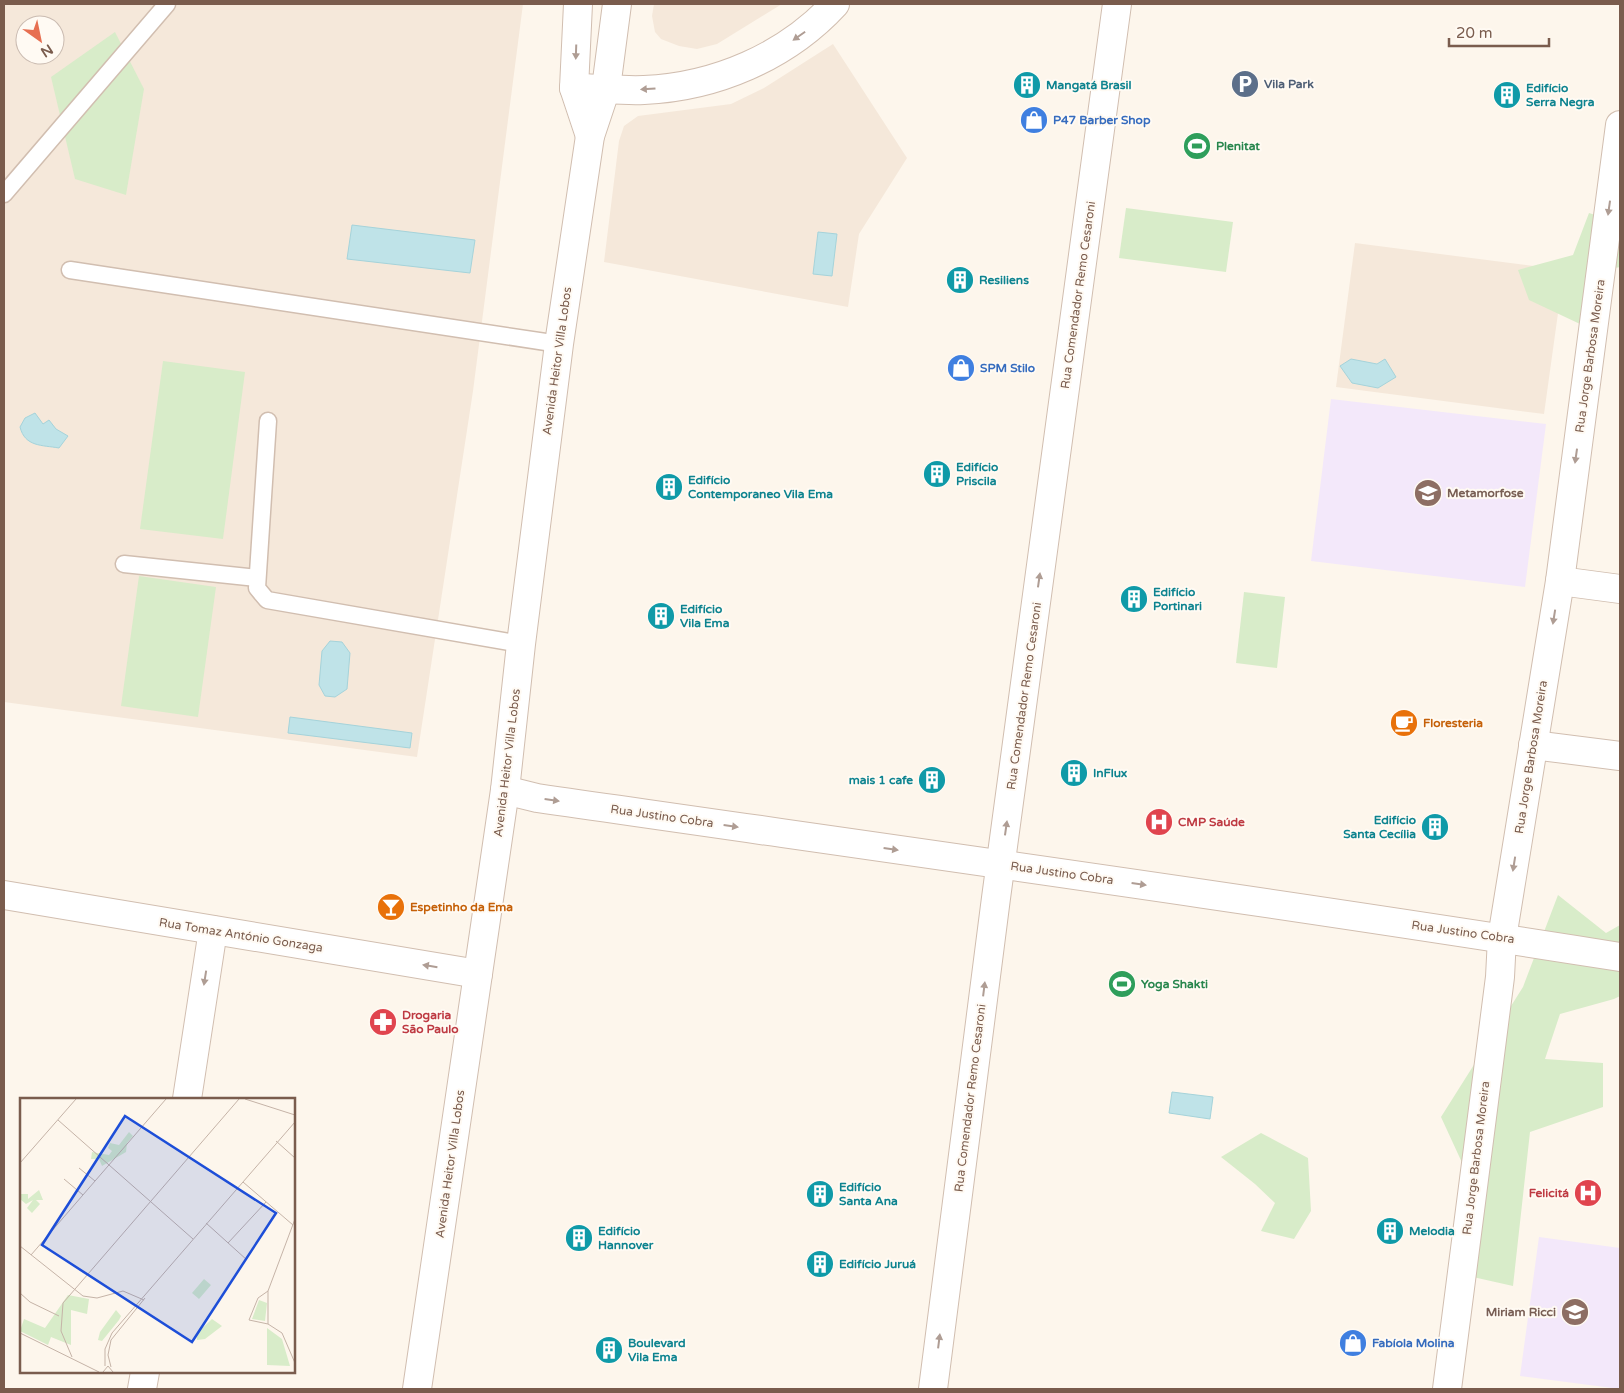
<svg xmlns="http://www.w3.org/2000/svg" width="1624" height="1393" font-family="'Varela Round',sans-serif">
<style>
.residential{fill:#f5e8da;fill-rule:evenodd}
.education{fill:#f3e8fa}
.green{fill:#d8ecc9}
.water{fill:#bfe3e8;stroke:#a5d3da}
.lines{fill:none;stroke-linecap:round;stroke-linejoin:round}
.service-casing{stroke:#d1beb0;stroke-width:19}
.minor-casing{stroke:#d1beb0;stroke-width:30}
.tertiary-casing{stroke:#d1beb0;stroke-width:30}
.service{stroke:#fff;stroke-width:16}
.minor{stroke:#fff;stroke-width:28}
.tertiary{stroke:#fff;stroke-width:28}
.oneway{fill:#af9d94}
.labels{text-anchor:middle;stroke-width:4;stroke-linejoin:round;paint-order:stroke}
.service-label{font-size:12px;font-weight:bold;fill:#4e5e75;stroke:#fffaf3;text-anchor:start}
.culture-label{font-size:12px;font-weight:bold;fill:#0d838f;stroke:#fffaf3;text-anchor:start}
.shop-label{font-size:12px;font-weight:bold;fill:#366cbe;stroke:#fffaf3;text-anchor:start}
.leisure-label{font-size:12px;font-weight:bold;fill:#27864d;stroke:#fffaf3;text-anchor:start}
.street-label{font-size:12px;fill:#7a5c4d;stroke:#fffaf3}
.education-label{font-size:12px;font-weight:bold;fill:#785e54;stroke:#fffaf3;text-anchor:start}
.food-label{font-size:12px;font-weight:bold;fill:#c56008;stroke:#fffaf3;text-anchor:start}
.health-label{font-size:12px;font-weight:bold;fill:#be3a42;stroke:#fffaf3;text-anchor:start}
.inset-road{fill:none;stroke:#c5b3a7;stroke-width:1}
.view{fill:#1d4ed8;fill-opacity:0.15;stroke:#1d4ed8;stroke-width:2.5}
.inset-edge{fill:none;stroke:#7a5c4d;stroke-width:2.5}
</style>
<rect width="100%" height="100%" fill="#fdf6ec"/>
<g class="residential">
<path d="M4 4H523L473 391 417 757 4 702ZM25 25H55V55H25Z"/>
<path d="M654 4H782L717 44 697 49 679 46 661 39 655 32 652 16Z"/>
<path d="M833 44 907 158 859 234 848 307 604 262 619 141 624 126 638 116 731 104 764 88Z"/>
<path d="M1355 243 1564 270 1544 414 1336 387Z"/>
</g>
<g class="education">
<path d="M1331 399 1546 424 1525 587 1311 561Z"/>
<path d="M1539 1237 1620 1248V1389L1520 1376Z"/>
</g>
<g class="green">
<path d="M115 32 144 89 126 195 75 179 51 77Z"/>
<path d="M1126 208 1233 222 1226 272 1119 258Z"/>
<path d="M1589 213 1620 223V267L1596 272 1580 324 1529 300 1518 270 1573 255Z"/>
<path d="M163 361 245 372 223 539 140 529Z"/>
<path d="M139 576 216 587 198 717 121 706Z"/>
<path d="M1244 592 1285 597 1277 668 1236 663Z"/>
<path d="M1558 895 1606 933 1620 925V996L1614 999 1560 1014 1545 1059 1603 1063V1107L1530 1132 1513 1286 1464 1275 1476 1193 1441 1117 1523 987Z"/>
<path d="M1261 1133 1308 1158 1311 1211 1294 1239 1261 1231 1275 1203 1255 1184 1221 1157Z"/>
</g>
<g class="water">
<path d="M352 225 475 240 470 273 347 259Z"/>
<path d="M818 232 837 234 832 276 813 274Z"/>
<path d="M1351 359 1377 364 1385 359 1396 377 1378 388 1352 383 1340 366Z"/>
<path d="M35 413 43 424 49 420 56 429 68 436 59 448C42 445 25 447 20 427L25 418Z"/>
<path d="M330 641 342 642 350 653 347 689 335 697 325 696 319 685 322 651Z"/>
<path d="M290 717 412 733 410 748 288 733Z"/>
<path d="M1172 1092 1213 1097 1210 1119 1169 1113Z"/>
</g>
<g class="lines">
<defs>
<g id="service">
<path d="M4 194 167 4"/>
<path d="M70 270 559 344"/>
<path d="M268 421 257 588 267 600 521 644"/>
<path d="M124 564 257 578"/>
</g>
<g id="minor">
<path d="M574 88C597 88 621 91 644 90 715 87 786 57 835 4"/>
<path d="M1560 581 1620 589"/>
<path d="M1533 745 1620 756"/>
<path d="M505 790 537 798C898 850 1260 900 1620 957"/>
<path d="M4 895 478 974"/>
<path d="M187 1099 213 930"/>
<path d="M142 1389 145 1372"/>
<path d="M933 1389 996 898 1117 4"/>
<path d="M1447 1389 1500 977 1502 938 1560 581 1620 125"/>
</g>
<g id="tertiary">
<path d="M578 4 574 88 590 136"/>
<path d="M417 1389 505 790 521 644 559 344 590 136 606 88 617 4"/>
</g>
</defs>
<use href="#service" class="service-casing"/>
<use href="#minor" class="minor-casing"/>
<use href="#tertiary" class="tertiary-casing"/>
<use href="#service" class="service"/>
<use href="#minor" class="minor"/>
<use href="#tertiary" class="tertiary"/>
</g>
<defs><path id="oneway-solid" d="M-6-.8H1V-3.2L6.5 0L1 3.2V.8H-6Z" transform="scale(1.25)"/></defs>
<g class="oneway">
<use href="#oneway-solid" transform="translate(799 36) rotate(145)"/>
<use href="#oneway-solid" transform="translate(576 52) rotate(92)"/>
<use href="#oneway-solid" transform="translate(648 89) rotate(176)"/>
<use href="#oneway-solid" transform="translate(1609 208) rotate(98)"/>
<use href="#oneway-solid" transform="translate(1576 456) rotate(98)"/>
<use href="#oneway-solid" transform="translate(1039 580) rotate(-82)"/>
<use href="#oneway-solid" transform="translate(1554 617) rotate(99)"/>
<use href="#oneway-solid" transform="translate(552 800) rotate(8)"/>
<use href="#oneway-solid" transform="translate(731 826) rotate(8)"/>
<use href="#oneway-solid" transform="translate(1006 828) rotate(-82)"/>
<use href="#oneway-solid" transform="translate(891 849) rotate(8)"/>
<use href="#oneway-solid" transform="translate(1514 864) rotate(99)"/>
<use href="#oneway-solid" transform="translate(1139 884) rotate(8)"/>
<use href="#oneway-solid" transform="translate(430 966) rotate(-171)"/>
<use href="#oneway-solid" transform="translate(205 978) rotate(99)"/>
<use href="#oneway-solid" transform="translate(984 989) rotate(-83)"/>
<use href="#oneway-solid" transform="translate(939 1341) rotate(-83)"/>
</g>
<defs>
<symbol id="parking-disc" viewBox="-11 -11 22 22"><circle r="9.5" fill="#5c6f8a" stroke="#fffaf3"/><path d="M-3.5-5.5H1a3.5 3.5 0 0 1 0 7H-1V5.5H-3.5ZM-1-3.4V-.6H.8a1.4 1.4 0 0 0 0-2.8Z" fill="#fff"/></symbol>
<symbol id="building-disc" viewBox="-11 -11 22 22"><circle r="9.5" fill="#0f9aa8" stroke="#fffaf3"/><path d="M-4-6H4V6H1V3H-1V6H-4ZM-2.5-4.3h1.7v1.8h-1.7ZM.8-4.3h1.7v1.8H.8ZM-2.5-1h1.7V.8h-1.7ZM.8-1h1.7V.8H.8Z" fill="#fff"/></symbol>
<symbol id="shop-disc" viewBox="-11 -11 22 22"><circle r="9.5" fill="#3f7fe0" stroke="#fffaf3"/><path d="M-5-2.5h2.3a2.7 3.5 0 0 1 5.4 0H5L5.5 6h-11ZM-1.5-2.5h3a1.5 2.3 0 0 0-3 0Z" fill="#fff"/></symbol>
<symbol id="stadium-disc" viewBox="-11 -11 22 22"><circle r="9.5" fill="#2e9e5b" stroke="#fffaf3"/><path d="M0-5a6.5 5 0 1 0 0 10a6.5 5 0 1 0 0-10ZM-3.5-1.8h7v3.6h-7Z" fill="#fff"/></symbol>
<symbol id="school-disc" viewBox="-11 -11 22 22"><circle r="9.5" fill="#8d6e63" stroke="#fffaf3"/><path d="M0-5L7-2L0 1L-7-2ZM-4 1L0 2.5L4 1V4Q0 6-4 4Z" fill="#fff"/></symbol>
<symbol id="cafe-disc" viewBox="-11 -11 22 22"><circle r="9.5" fill="#e8710a" stroke="#fffaf3"/><path d="M-5.5-4.5H6V0H3Q3 3.5 0 3.5H-2.5Q-5.5 3.5-5.5 0ZM3-3.2v2h1.7v-2ZM-6 4.5H4V6H-6Z" fill="#fff"/></symbol>
<symbol id="hospital-disc" viewBox="-11 -11 22 22"><circle r="9.5" fill="#e0444e" stroke="#fffaf3"/><path d="M-5-5h3v3.5h4V-5h3V5h-3V1.5h-4V5h-3Z" fill="#fff"/></symbol>
<symbol id="bar-disc" viewBox="-11 -11 22 22"><circle r="9.5" fill="#e8710a" stroke="#fffaf3"/><path d="M-6-5H6L.8 .8V4.5H3.5V6h-7V4.5H-.8V.8Z" fill="#fff"/></symbol>
<symbol id="pharmacy-disc" viewBox="-11 -11 22 22"><circle r="9.5" fill="#e0444e" stroke="#fffaf3"/><path d="M-2-6h4v4h4v4h-4v4h-4v-4h-4v-4h4Z" fill="#fff"/></symbol>
</defs>
<g fill-rule="evenodd">
<use href="#parking-disc" x="1229" y="68" width="32" height="32"/>
<use href="#building-disc" x="1011" y="69" width="32" height="32"/>
<use href="#building-disc" x="1491" y="79" width="32" height="32"/>
<use href="#shop-disc" x="1018" y="104" width="32" height="32"/>
<use href="#stadium-disc" x="1181" y="130" width="32" height="32"/>
<use href="#building-disc" x="944" y="264" width="32" height="32"/>
<use href="#shop-disc" x="945" y="352" width="32" height="32"/>
<use href="#building-disc" x="921" y="458" width="32" height="32"/>
<use href="#building-disc" x="653" y="471" width="32" height="32"/>
<use href="#school-disc" x="1412" y="477" width="32" height="32"/>
<use href="#building-disc" x="1118" y="583" width="32" height="32"/>
<use href="#building-disc" x="645" y="600" width="32" height="32"/>
<use href="#cafe-disc" x="1388" y="707" width="32" height="32"/>
<use href="#building-disc" x="1058" y="757" width="32" height="32"/>
<use href="#building-disc" x="916" y="764" width="32" height="32"/>
<use href="#hospital-disc" x="1143" y="806" width="32" height="32"/>
<use href="#building-disc" x="1419" y="811" width="32" height="32"/>
<use href="#bar-disc" x="375" y="891" width="32" height="32"/>
<use href="#stadium-disc" x="1106" y="968" width="32" height="32"/>
<use href="#pharmacy-disc" x="367" y="1006" width="32" height="32"/>
<use href="#hospital-disc" x="1572" y="1177" width="32" height="32"/>
<use href="#building-disc" x="804" y="1178" width="32" height="32"/>
<use href="#building-disc" x="1374" y="1215" width="32" height="32"/>
<use href="#building-disc" x="563" y="1222" width="32" height="32"/>
<use href="#building-disc" x="804" y="1248" width="32" height="32"/>
<use href="#school-disc" x="1559" y="1296" width="32" height="32"/>
<use href="#shop-disc" x="1337" y="1327" width="32" height="32"/>
<use href="#building-disc" x="593" y="1334" width="32" height="32"/>
</g>
<g class="labels">
<g class="service-label">
<text x="1264" y="88">Vila Park</text>
</g>
<g class="culture-label">
<text x="1046" y="89">Mangatá Brasil</text>
<text x="1526" y="92">Edifício<tspan x="1526" dy="14">Serra Negra</tspan></text>
<text x="979" y="284">Resiliens</text>
<text x="956" y="471">Edifício<tspan x="956" dy="14">Priscila</tspan></text>
<text x="688" y="484">Edifício<tspan x="688" dy="14">Contemporaneo Vila Ema</tspan></text>
<text x="1153" y="596">Edifício<tspan x="1153" dy="14">Portinari</tspan></text>
<text x="680" y="613">Edifício<tspan x="680" dy="14">Vila Ema</tspan></text>
<text x="1093" y="777">InFlux</text>
<text x="913" y="784" text-anchor="end">mais 1 cafe</text>
<text x="1416" y="824" text-anchor="end">Edifício<tspan x="1416" dy="14">Santa Cecília</tspan></text>
<text x="839" y="1191">Edifício<tspan x="839" dy="14">Santa Ana</tspan></text>
<text x="598" y="1235">Edifício<tspan x="598" dy="14">Hannover</tspan></text>
<text x="1409" y="1235">Melodia</text>
<text x="839" y="1268">Edifício Juruá</text>
<text x="628" y="1347">Boulevard<tspan x="628" dy="14">Vila Ema</tspan></text>
</g>
<g class="shop-label">
<text x="1053" y="124">P47 Barber Shop</text>
<text x="980" y="372">SPM Stilo</text>
<text x="1372" y="1347">Fabíola Molina</text>
</g>
<g class="leisure-label">
<text x="1216" y="150">Plenitat</text>
<text x="1141" y="988">Yoga Shakti</text>
</g>
<g class="street-label">
<text transform="translate(1078 295) rotate(-82)" y="4">Rua Comendador Remo Cesaroni</text>
<text transform="translate(1590 356) rotate(-82)" y="4">Rua Jorge Barbosa Moreira</text>
<text transform="translate(557 361) rotate(-82)" y="4">Avenida Heitor Villa Lobos</text>
<text transform="translate(1024 696) rotate(-82)" y="4">Rua Comendador Remo Cesaroni</text>
<text transform="translate(1531 757) rotate(-81)" y="4">Rua Jorge Barbosa Moreira</text>
<text transform="translate(507 763) rotate(-83)" y="4">Avenida Heitor Villa Lobos</text>
<text transform="translate(662 816) rotate(8)" y="4">Rua Justino Cobra</text>
<text transform="translate(1062 873) rotate(8)" y="4">Rua Justino Cobra</text>
<text transform="translate(1463 932) rotate(8)" y="4">Rua Justino Cobra</text>
<text transform="translate(241 935) rotate(9)" y="4">Rua Tomaz António Gonzaga</text>
<text transform="translate(970 1098) rotate(-83)" y="4">Rua Comendador Remo Cesaroni</text>
<text transform="translate(1476 1158) rotate(-83)" y="4">Rua Jorge Barbosa Moreira</text>
<text transform="translate(450 1164) rotate(-82)" y="4">Avenida Heitor Villa Lobos</text>
</g>
<g class="education-label">
<text x="1447" y="497">Metamorfose</text>
<text x="1556" y="1316" text-anchor="end">Miriam Ricci</text>
</g>
<g class="food-label">
<text x="1423" y="727">Floresteria</text>
<text x="410" y="911">Espetinho da Ema</text>
</g>
<g class="health-label">
<text x="1178" y="826">CMP Saúde</text>
<text x="402" y="1019">Drogaria<tspan x="402" dy="14">São Paulo</tspan></text>
<text x="1569" y="1197" text-anchor="end">Felicitá</text>
</g>
</g>
<g transform="translate(20 1098)">
<rect width="275" height="275" fill="#fdf6ec"/>
<path d="M109 34 113 38 107 45 106 54 82 68 79 61H71L72 54 89 57 92 53 88 50 90 45 99 47ZM19 92 23 102H16L20 106 12 115 7 110 13 102 6 106 0 101 1 96H8V101ZM184 181 191 187 179 201 172 195ZM48 197 69 201 67 216 51 212V247L31 239 28 247 0 233 4 221 25 230ZM239 202 247 205 245 223 232 221ZM96 212 101 218 99 222 82 243 78 242 80 234ZM192 221 202 228 185 241 177 242 176 236ZM247 230 262 241 270 268 247 267Z" fill="#d8ecc9"/>
<path class="inset-road" d="M225 1 275 17M38 22 173 141M256 43 275 60M0 65 56 1M59 70 75 83M44 81 63 97M223 84 273 127M186 125 227 162M208 145 246 104M0 148 63 198 77 200 103 193 124 202M11 157 146 1M0 195 10 204 39 218M248 226V193L275 121M248 226 229 222 238 200 248 193M248 226 262 235 275 265M0 235 79 274M52 259 41 233 43 205 219 1M85 268V251L92 235 275 24M91 269 88 257 91 242 125 200M83 274 88 268 93 274"/>
<path class="view" d="M105 18 256 115 172 244 22 147Z"/>
<rect width="275" height="275" class="inset-edge"/>
</g>
<rect width="1624" height="1393" fill="none" stroke="#7a5c4d" stroke-width="10"/>
<g transform="translate(40 40) rotate(147)"><circle r="24" fill="#fffaf3" stroke="#cabbb1"/>
<path d="M0-4L9 19L0 12L-9 19Z" fill="#e76f51"/>
<text y="-8" font-size="14" font-weight="bold" text-anchor="middle" fill="#7a5c4d">N</text>
</g>
<path d="M1449 38v8h100v-8" fill="none" stroke="#7a5c4d" stroke-width="2.5"/>
<text x="1456" y="38" font-size="15" fill="#7a5c4d" stroke="#fffaf3" stroke-width="4" paint-order="stroke">20 m</text>
</svg>
